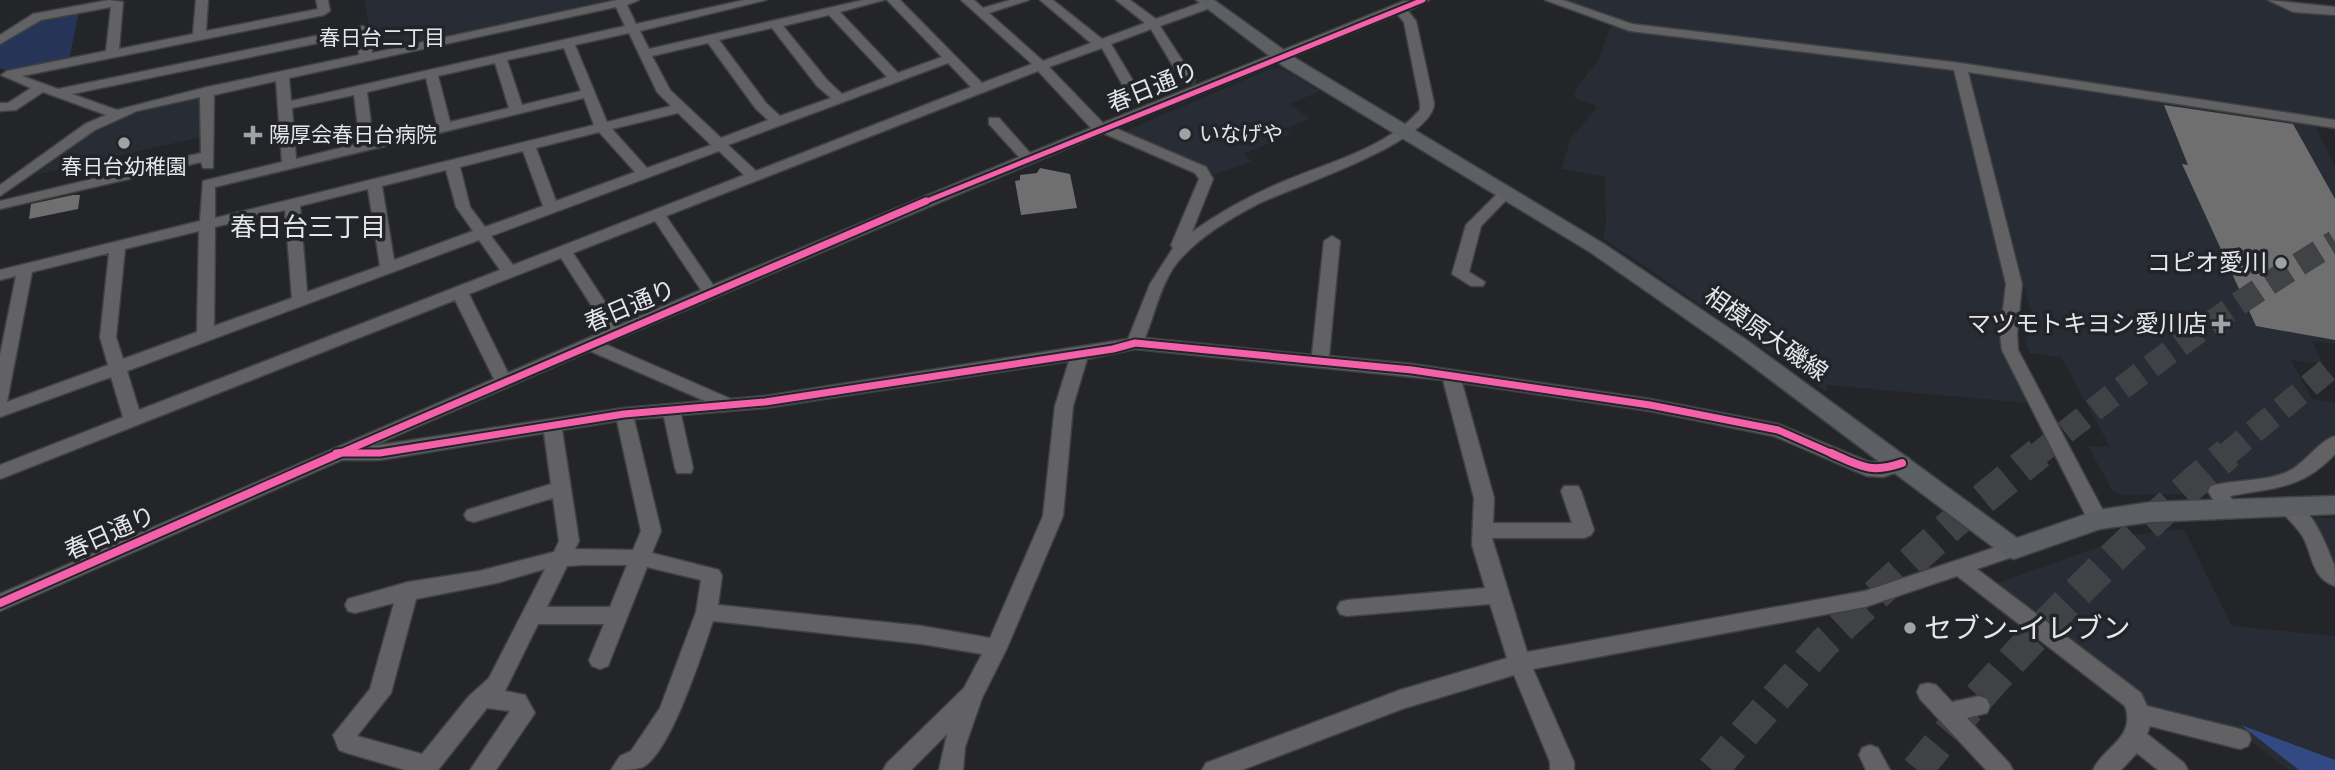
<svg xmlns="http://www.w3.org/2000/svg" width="2335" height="770" font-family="Spectral,'Noto Sans JP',serif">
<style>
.built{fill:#282c35}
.green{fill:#263557}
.forest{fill:#334983}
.building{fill:#6f6f6f}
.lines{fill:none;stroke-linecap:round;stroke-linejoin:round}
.highway-tunnel-far1{stroke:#404245;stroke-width:24;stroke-dasharray:24 12;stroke-linecap:butt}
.highway-tunnel{stroke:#404245;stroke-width:32;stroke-dasharray:32 16;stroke-linecap:butt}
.minor-casing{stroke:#404143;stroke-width:3}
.major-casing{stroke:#404143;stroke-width:3}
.minor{fill:#626264;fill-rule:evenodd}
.major{fill:#5c5f64;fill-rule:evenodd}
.cycleway-far2-casing{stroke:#222429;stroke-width:9}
.cycleway-far1-casing{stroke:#222429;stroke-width:11}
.cycleway-casing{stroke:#222429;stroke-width:12}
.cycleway-far2{stroke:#f560ab;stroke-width:5}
.cycleway-far1{stroke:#f560ab;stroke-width:7}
.cycleway{stroke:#f560ab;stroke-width:8}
.poi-dot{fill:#a0a2a5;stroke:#222429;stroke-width:2.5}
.labels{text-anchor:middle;stroke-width:7;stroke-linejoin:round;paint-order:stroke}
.far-neighbourhood-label{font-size:21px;fill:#e4e6e9;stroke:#222429}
.far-poi-label{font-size:21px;fill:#e4e6e9;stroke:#222429;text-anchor:start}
.street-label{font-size:24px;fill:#e4e6e9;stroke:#222429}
.poi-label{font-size:24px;fill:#e4e6e9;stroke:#222429;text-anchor:end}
.neighbourhood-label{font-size:26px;fill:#e4e6e9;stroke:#222429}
.near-poi-label{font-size:28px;fill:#e4e6e9;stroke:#222429;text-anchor:start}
</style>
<rect width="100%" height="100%" fill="#232528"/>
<g class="built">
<path d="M364 0H611L373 50Z"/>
<path d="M1558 0H2270L2335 13V121L1969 66 1634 26Z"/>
<path d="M1617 26 1954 71 2003 274 2006 299 1997 335 2028 403 1826 385 1827 392 1603 238 1606 225 1605 177 1561 169 1571 138 1596 109V106L1575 98 1574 92 1599 59 1610 28Z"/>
<path d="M1272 68 1283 69 1320 91 1290 104 1310 119 1284 129 1291 134 1244 154 1252 161 1211 176 1207 171 1123 132Z"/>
<path d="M1973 71 2313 122 2335 167V344L2312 341 2323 364 2291 360 2312 399 2335 403V433L2312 459 2279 478 2199 484 2197 487 2199 494 2122 495 2112 490 2088 446 2110 447 2061 357 2030 353 2025 342 2032 315 1969 73Z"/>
<path d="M202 97 201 137 35 175 92 133 126 115Z"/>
<path d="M2308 518H2335V571L2331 566Z"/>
<path d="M2184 529 2232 626 2335 636V770H2289L2243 735 2155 714 1992 585 2132 535Z"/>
</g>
<path class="green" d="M79 11 69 60 12 73 0 68V43L39 18Z"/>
<path class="forest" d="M2241 725 2335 760V770H2299Z"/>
<g class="building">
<path d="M2164 105 2293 124 2335 199V340L2256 326 2182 164 2188 165Z"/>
<path d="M1040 168 1070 174 1077 208 1021 215 1015 181 1020 180V175L1037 173Z"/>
<path d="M73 195H80L78 209 29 219 31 204Z"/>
</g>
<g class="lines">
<g class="highway-tunnel-far1">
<path d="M2037 455C2132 378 2230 305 2335 242"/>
<path d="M2226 455 2335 364"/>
</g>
<g class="highway-tunnel">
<path d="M1712 770 1824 643 1950 526 2039 453"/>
<path d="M1917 770C2011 654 2115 550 2228 453"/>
</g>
<defs>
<g id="minor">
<path d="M109 0 123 2 119 49 193 34 196 0H208L206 31 318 9 316 0H328L330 11 324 15 22 76 58 89 363 26 369 30 372 53 617 0H639L627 5 636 24 744 0H766L640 31 649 49 863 0H884L840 12 898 73 942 57 887 0H900L982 83 1032 64 961 0H974L983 8 1010 0H1029L989 13 1043 61 1091 43 1040 0H1053L1102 39 1145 23 1116 0H1130L1156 19 1205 1H1213V7L1160 26 1195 80 1193 83H1183L1151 29 1111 44 1144 99 1142 102H1132L1102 48 1049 67 1103 123 1404 1 1429 0 1408 11 1416 21 1434 103C1434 142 1292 187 1258 204 1231 218 1204 234 1183 256 1162 277 1156 311 1145 338L1312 355 1324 241 1332 236 1340 241 1329 356 1412 364 1650 399 1778 424 1869 462C1883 463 1896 454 1909 458L1911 463 1909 468 1883 477 1867 476 1774 436 1650 411 1462 383 1494 498 1493 523H1572L1561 491 1564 486H1578L1581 491 1594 530 1591 535 1584 538H1492L1527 652 1865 591 2014 541 2021 544 2024 549 2021 554 1977 569 2141 693 2147 706 2240 729 2248 732 2251 739 2248 746 2240 749 2150 726 2147 734 2184 763 2188 770H2158L2137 753 2121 770H2093C2104 746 2136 738 2125 706L1957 576 1865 607 1533 669 1574 762V770H1550V762L1514 675 1402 709 1242 770H1202L1206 763 1400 690 1507 658 1490 604 1347 616 1340 614 1337 608 1340 602 1347 600 1485 588 1472 545 1474 498 1443 380 1135 349 1087 359 1073 406 1063 516 1007 648 982 698 965 747 963 770H939L947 734 911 770H883L887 763 964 688 982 654 922 644 713 621C702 653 671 752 643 767 634 770 622 770 611 770L620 756 631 751 660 708 696 612 701 580 647 567 608 666 600 669 592 666 589 660 604 624H538L505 691 525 695 535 713 496 770H470L510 711 487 708 438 770H405L347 753 339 750 333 735 370 689 394 603 355 613 348 611 345 605 348 599 408 582 479 571 554 552 559 541 553 498 474 522 467 520 464 515 467 510 551 484 544 433 380 460H342L0 611V594L494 379 455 300 0 479V465L123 417 111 377 0 417V355L16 276 0 280V270L200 221 203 181 282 162 276 81 214 95 213 168H203L201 162 0 209V201L201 153 200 97 137 111 95 130 0 196V185L85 124 106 115 43 92 16 110 0 111V103H8L31 88 1 75 7 71 106 51 111 7 41 20 0 44V35L33 14ZM616 7 625 26 291 101 289 78ZM1397 14 1404 22 1420 103V110C1386 148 1332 161 1287 180 1253 194 1221 211 1192 232L1213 179 1206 167 1115 128ZM829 15 887 77 842 94 827 80 783 26ZM772 28 817 86 831 98 780 116 766 103 719 40ZM629 33 657 92 671 106 607 122 575 45ZM357 35 359 55 207 87 117 110 72 94ZM708 43 756 109 768 120 721 138 670 90 652 56ZM564 48 581 91 522 105 507 60ZM495 63 509 108 450 122 438 76ZM948 63 971 87 756 171 728 145ZM1038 71 1091 128 1030 153 999 118H989V124L1019 157 713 285 666 216ZM426 78 437 125 373 140 367 92ZM354 95 360 143 296 159 292 108ZM584 98 594 125 215 218V187ZM678 113 711 145 647 168 612 129ZM599 132 635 172 556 201 536 148ZM1103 133 1195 173 1199 179 1171 245 1173 248 1150 284 1128 339 765 396 731 399 605 344ZM523 151 543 206 485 227 470 207 460 167ZM719 151 744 175 513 265 491 236ZM446 170 456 207 473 231 394 260 382 186ZM368 189 380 266 307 292 300 206ZM285 210 292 298 214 326 215 227ZM655 221 701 290 620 325 573 253ZM199 231 197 332 123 359 116 337 125 249ZM479 240 500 270 139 410 127 371ZM109 253 100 337 108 365 7 402 32 272ZM561 258 607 330 508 373 469 294ZM590 351 705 401 624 408 373 446ZM1069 361 1055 406 1043 516 990 638 922 626 718 605 722 576 719 570 652 553 661 531 634 419 664 417 675 468 677 473H691L693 468 681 415 765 408ZM617 421 641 531 633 550 575 549 579 541 562 430ZM582 565H627L610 607H547L567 566ZM545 569 489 678 469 696 422 754 357 736 391 693 416 599 497 583Z"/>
<path d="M1545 0H1563L1632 24 1960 63 2335 120V128L1968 72 2022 284 2017 334 2018 350 2108 520 2105 525H2091L2088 520 2002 350 2000 334 2006 284 1954 70 1630 31Z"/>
<path d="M2268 0 2335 7V15L2293 12Z"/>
<path d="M1507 188 1514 192 1481 226 1469 272 1485 282 1483 286H1471L1452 274 1466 225 1502 189Z"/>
<path d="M2335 436V454C2301 490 2275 487 2230 496L2238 509 2235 514H2221L2208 491 2211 486C2235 479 2264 482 2287 472 2305 464 2317 442 2335 436Z"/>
<path d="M2288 499C2313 507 2325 543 2334 564 2335 569 2335 580 2335 586 2311 578 2313 555 2303 537 2296 525 2285 518 2278 506L2281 501Z"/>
<path d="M1928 683 1936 685 1952 702 1979 696 1987 699 1990 706 1987 713 1967 718 2009 763 2013 770H1986L1920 699 1917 692 1920 685Z"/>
<path d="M1870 745 1878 748 1890 770H1866L1859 755 1862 748Z"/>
</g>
<path id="major" d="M1196 0H1214L1295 58 1604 244 1748 341 2017 538 2098 510 2151 502 2335 496V514L2151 522 2100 529 2014 559 2005 556 1732 351 1590 252 1283 66Z"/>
</defs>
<use href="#minor" class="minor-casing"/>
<use href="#major" class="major-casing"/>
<use href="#minor" class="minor"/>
<use href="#major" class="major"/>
<defs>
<path id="cycleway-far2" d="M922 203 1423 0"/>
<g id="cycleway-far1">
<path d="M336 453H380L624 414 765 402 1113 349 1135 343 1412 370 1650 405 1778 430 1835 455"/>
<path d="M336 455 926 201"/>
</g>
<g id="cycleway">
<path d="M1831 453C1860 466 1871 474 1902 463"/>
<path d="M0 603 340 453"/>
</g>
</defs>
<use href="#cycleway-far2" class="cycleway-far2-casing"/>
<use href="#cycleway-far1" class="cycleway-far1-casing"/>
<use href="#cycleway" class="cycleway-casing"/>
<use href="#cycleway-far2" class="cycleway-far2"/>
<use href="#cycleway-far1" class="cycleway-far1"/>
<use href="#cycleway" class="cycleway"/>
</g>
<g class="poi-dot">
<circle cx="1185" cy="134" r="7"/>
<path d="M249.5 124.5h7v7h7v7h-7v7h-7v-7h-7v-7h7z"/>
<circle cx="124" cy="143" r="7"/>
<circle cx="2281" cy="263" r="7"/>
<path d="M2217.5 313.5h7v7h7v7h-7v7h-7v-7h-7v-7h7z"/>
<circle cx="1910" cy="628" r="7"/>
</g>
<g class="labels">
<g class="far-neighbourhood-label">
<text x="382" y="45">春日台二丁目</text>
</g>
<g class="far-poi-label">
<text x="1199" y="141">いなげや</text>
<text x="269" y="142">陽厚会春日台病院</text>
<text x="124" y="174" text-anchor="middle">春日台幼稚園</text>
</g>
<g class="street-label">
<text transform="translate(1153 87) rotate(-22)" y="8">春日通り</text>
<text transform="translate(630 306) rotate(-23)" y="8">春日通り</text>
<text transform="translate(1766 334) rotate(35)" y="8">相模原大磯線</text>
<text transform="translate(110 533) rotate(-24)" y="8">春日通り</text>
</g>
<g class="poi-label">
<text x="2267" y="271">コピオ愛川</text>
<text x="2207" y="332">マツモトキヨシ愛川店</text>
</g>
<g class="neighbourhood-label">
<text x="308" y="236">春日台三丁目</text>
</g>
<g class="near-poi-label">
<text x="1924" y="638">セブン-イレブン</text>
</g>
</g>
</svg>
